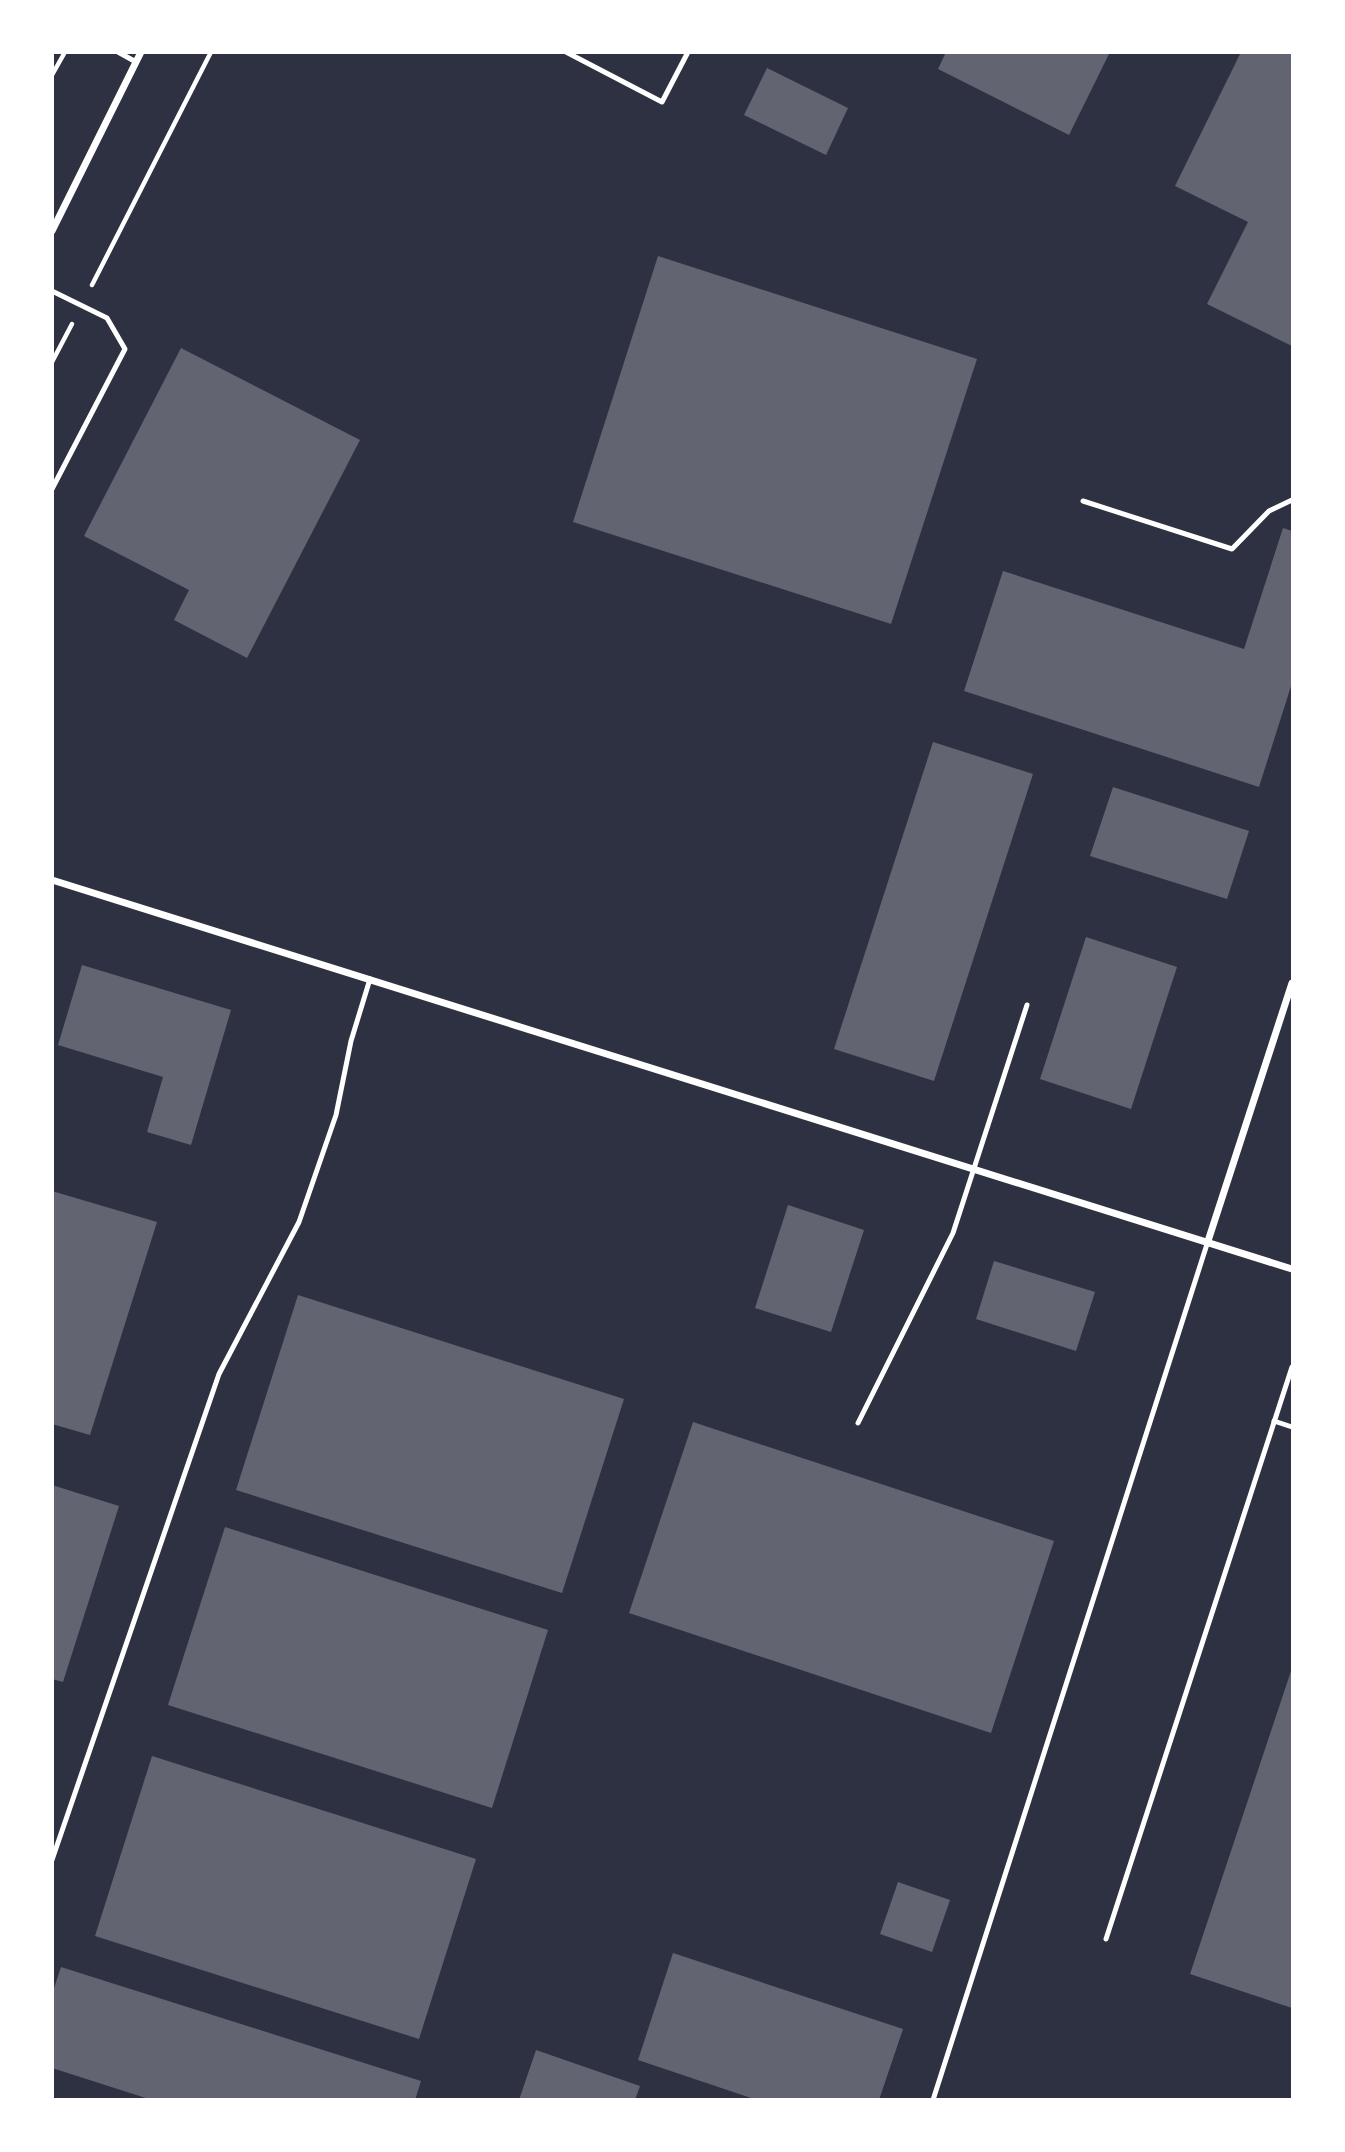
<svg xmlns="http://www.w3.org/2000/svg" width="1345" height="2152" font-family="Commissioner,sans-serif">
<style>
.building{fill:#626471}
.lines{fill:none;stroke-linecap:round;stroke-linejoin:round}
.path{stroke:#fff;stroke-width:4.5}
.service{stroke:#fff;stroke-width:5}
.minor{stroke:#fff;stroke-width:7}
</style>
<rect width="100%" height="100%" fill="#2d3142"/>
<g class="building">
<path d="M946 52H1110L1069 135 938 69Z"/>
<path d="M1241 52H1292V346L1207 304 1248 222 1175 186Z"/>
<path d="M767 68 848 108 826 155 744 115Z"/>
<path d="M658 256 977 359 891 624 573 522Z"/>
<path d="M181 348 360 440 247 658 174 620 189 590 84 536Z"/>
<path d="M1283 528 1292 531V683L1259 787 964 691 1003 571 1244 649Z"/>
<path d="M933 742 1033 774 934 1081 834 1049Z"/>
<path d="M1113 787 1249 831 1227 899 1090 856Z"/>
<path d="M1086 937 1177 967 1131 1109 1040 1079Z"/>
<path d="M82 965 231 1010 191 1145 147 1132 163 1077 58 1045Z"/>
<path d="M52 1191 157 1222 90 1435 52 1424Z"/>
<path d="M788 1205 864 1230 831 1332 755 1308Z"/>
<path d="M994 1261 1095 1292 1076 1351 976 1319Z"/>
<path d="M298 1295 624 1399 562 1593 236 1490Z"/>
<path d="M693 1422 1054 1541 991 1733 629 1613Z"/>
<path d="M52 1485 119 1506 63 1682 52 1679Z"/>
<path d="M225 1527 548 1630 492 1808 168 1705Z"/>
<path d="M1292 1668V2008L1190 1974Z"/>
<path d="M152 1756 476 1859 419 2039 95 1936Z"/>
<path d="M898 1882 950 1900 932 1952 880 1934Z"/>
<path d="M673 1953 903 2029 879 2100H757L638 2060Z"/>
<path d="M61 1967 421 2081 415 2100H152L52 2068V1994Z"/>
<path d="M536 2050 640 2086 635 2100H519Z"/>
</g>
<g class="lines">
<g class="path">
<path d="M52 75 65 52"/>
<path d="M92 285 211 52"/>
<path d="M52 362 72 324"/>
</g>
<g class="service">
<path d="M118 52 136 62"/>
<path d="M566 52 662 102 688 52"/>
<path d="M52 291 107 318 125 349 52 489"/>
<path d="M1083 501 1232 549 1269 511 1292 500"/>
<path d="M1274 1421 1292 1427"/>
<path d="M858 1423 953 1233 1027 1005"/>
<path d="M52 1860 219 1374 299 1222 336 1115 351 1041 370 979"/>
<path d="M1106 1939 1292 1367"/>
<path d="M933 2100 1208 1241"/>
</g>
<g class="minor">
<path d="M52 231 141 52"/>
<path d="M52 880 1292 1269"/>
<path d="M1208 1241 1292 983"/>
</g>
</g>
<rect width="1345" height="2152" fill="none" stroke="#ffffff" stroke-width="108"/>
</svg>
